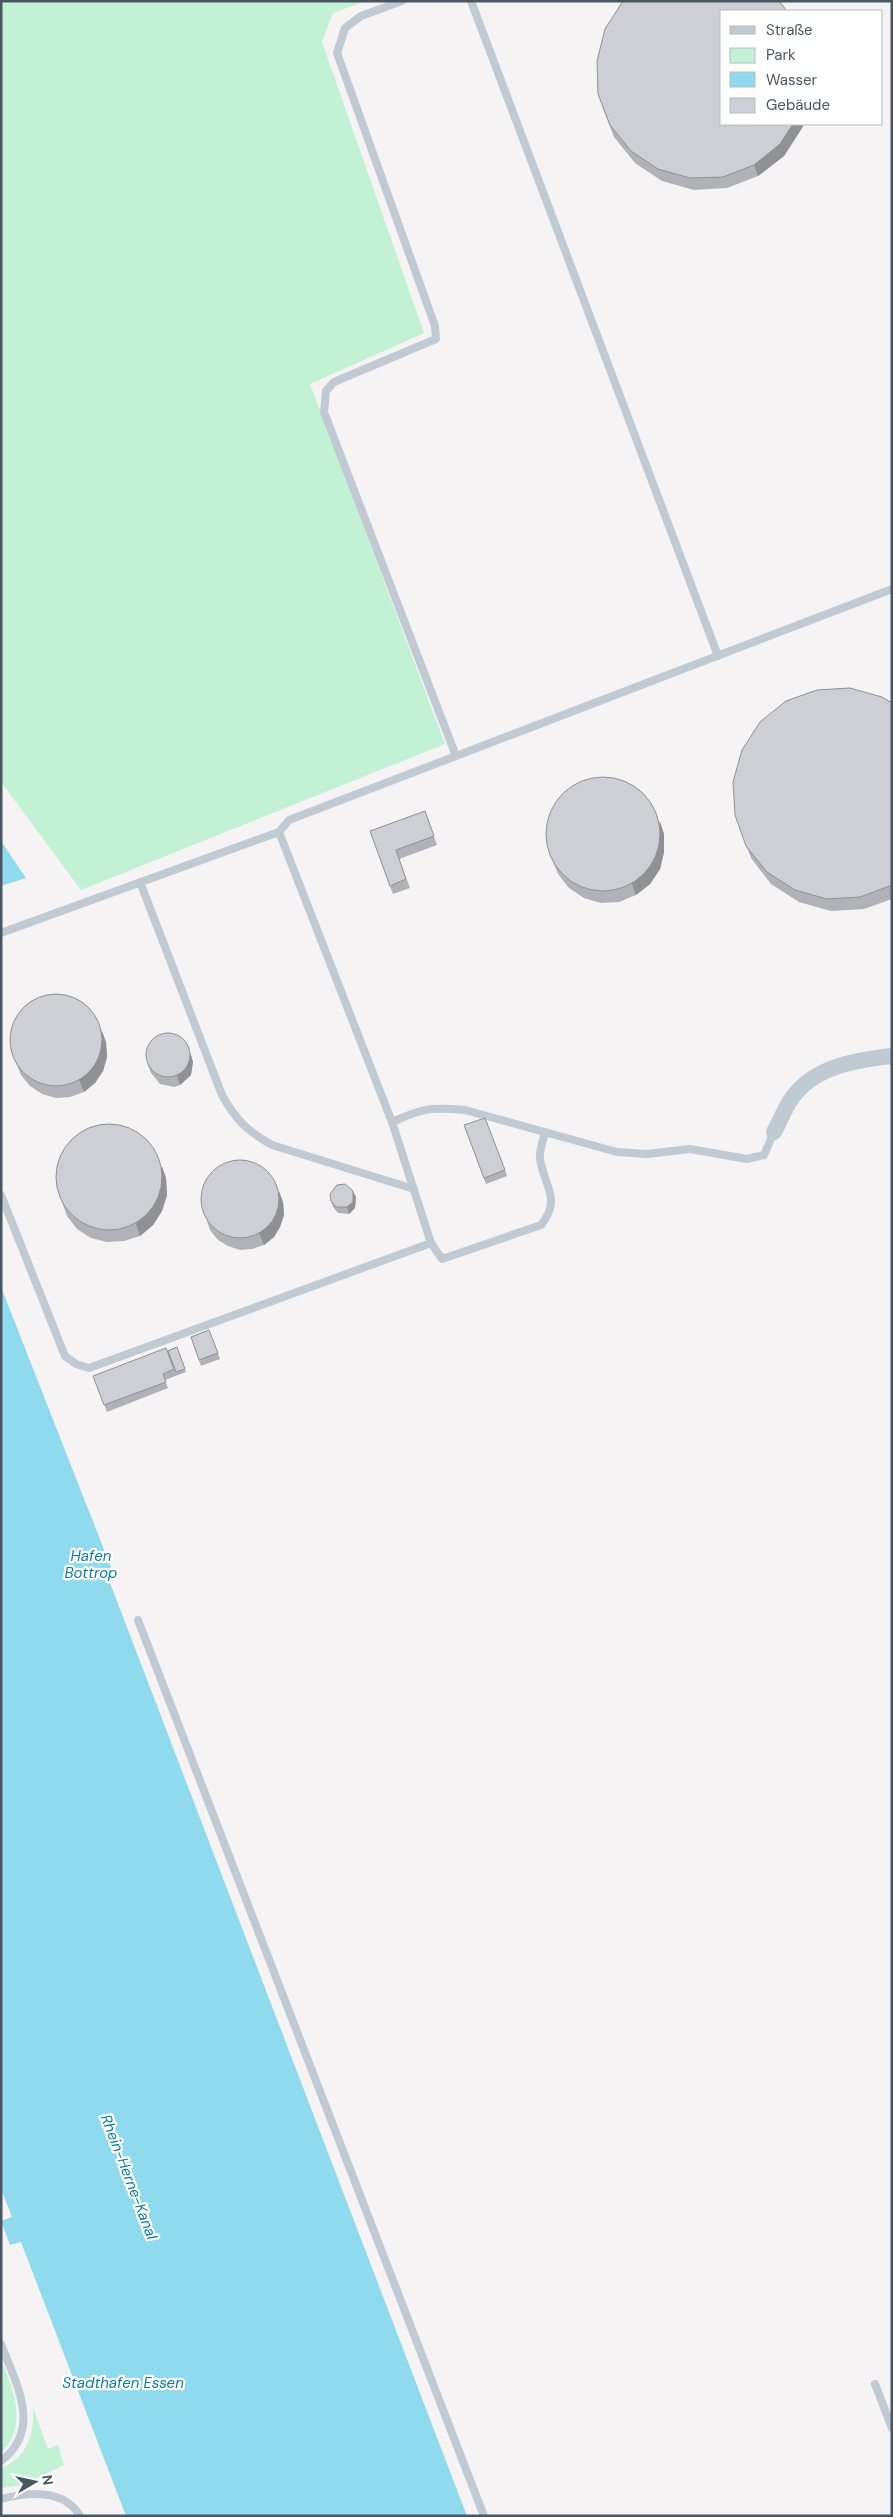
<svg xmlns="http://www.w3.org/2000/svg" width="893" height="2517" font-family="'DM Sans',sans-serif">
<style>
.green{fill:#c3f1d5}
.water{fill:#90daee}
.lines{fill:none;stroke-linecap:round;stroke-linejoin:round}
.service{stroke:#c1cad2;stroke-width:8}
.minor{stroke:#c1cad2;stroke-width:16}
.wall{fill:#b0b2b7}
.shaded-wall{fill:#909195}
.building{fill:#cdcfd5;stroke:#909195}
.labels{text-anchor:middle;stroke-width:4.5;stroke-linejoin:round;paint-order:stroke}
.water-label{font-size:15px;font-style:italic;fill:#0c7c9b;stroke:#fff}
</style>
<rect width="100%" height="100%" fill="#f5f3f3"/>
<g class="green">
<path d="M1 1H366L333 13 322 42 424 333 310 384 445 744 81 890 1 782Z"/>
<path d="M1 2359C13 2390 29 2425 1 2453Z"/>
<path d="M33 2408 48 2449 58 2445 64 2465 22 2485 1 2488V2468C28 2457 34 2435 33 2408Z"/>
</g>
<g class="water">
<path d="M1 841 26 878 1 886Z"/>
<path d="M1 1287 112 1570 107 1575 467 2516H126L21 2242 10 2245 1 2221 12 2217 1 2189Z"/>
</g>
<g class="lines">
<g class="service">
<path d="M402 1 361 16 345 28 337 53 435 326 436 339 334 382 326 391 324 412 456 756"/>
<path d="M471 1 718 656"/>
<path d="M140 882 222 1095C236 1120 247 1131 272 1145L414 1189"/>
<path d="M1 933 279 832 289 820 892 589"/>
<path d="M392 1122C423 1108 431 1107 465 1110L617 1152 647 1154 690 1149 747 1159 764 1155 774 1132"/>
<path d="M1 1195 65 1356 76 1364 89 1368 431 1243 392 1122 279 832"/>
<path d="M431 1243 442 1259 541 1225C562 1199 544 1186 540 1159 539 1151 543 1140 545 1132"/>
<path d="M138 1620 484 2516"/>
<path d="M1 2344C16 2384 43 2429 1 2461"/>
<path d="M875 2384 892 2428"/>
<path d="M1 2499C28 2492 64 2488 80 2516"/>
</g>
<path class="minor" d="M774 1132C780 1121 785 1108 792 1098 815 1066 856 1060 892 1056"/>
</g>
<g class="wall">
<path d="M602 106 802 128 784 156 758 176 727 188 694 190 662 181 635 163 614 137Z"/>
<path d="M892 703V899L864 909 831 911 799 902 771 884 751 858 735 815Z"/>
<path d="M425 811 437 845 399 859 410 888 393 894 370 831Z"/>
<path d="M660 822 664 834V852L660 869 650 884 636 895 619 902 601 903 584 898 569 888 558 874 551 857Z"/>
<path d="M106 1042 107 1057 103 1071 95 1083 84 1092 70 1097 56 1098 42 1094 30 1086 21 1075 11 1050Z"/>
<path d="M191 1055 193 1062 191 1075 180 1085 174 1087 160 1084 151 1073 148 1065Z"/>
<path d="M464 1125 505 1170 507 1176 486 1184Z"/>
<path d="M166 1178 167 1195 162 1211 153 1225 140 1236 124 1241 107 1242 91 1238 77 1229 67 1216 57 1188Z"/>
<path d="M356 1197 355 1208 349 1214 338 1213 333 1207 331 1201Z"/>
<path d="M283 1202 284 1215 280 1227 274 1237 264 1245 252 1249 240 1250 228 1246 218 1240 210 1230 202 1207Z"/>
<path d="M209 1330 220 1359 201 1366 191 1337Z"/>
<path d="M177 1347 186 1372 165 1380 168 1388 107 1412 93 1376Z"/>
</g>
<g class="shaded-wall">
<path d="M793 124H804L802 128 784 156 758 176 754 165Z"/>
<path d="M660 822 664 834V852L660 869 650 884 636 895 632 884Z"/>
<path d="M102 1031 106 1042 107 1057 103 1071 95 1083 84 1092 79 1080Z"/>
<path d="M188 1046 193 1062 191 1075 180 1085 177 1076Z"/>
<path d="M162 1166 166 1178 167 1195 162 1211 153 1225 140 1236 136 1224Z"/>
<path d="M279 1191 283 1202 284 1215 280 1227 274 1237 264 1245 259 1233Z"/>
<path d="M353 1191 356 1197 355 1208 349 1214 347 1207Z"/>
</g>
<g class="building">
<path d="M623 1H779L787 11H722V124H793L780 144 754 165 723 177 690 178 658 169 631 151 610 125 598 94 597 61 605 29Z"/>
<path d="M850 688 882 697 892 703V885L860 897 827 899 795 890 767 872 746 846 735 815 733 782 742 750 760 722 786 701 817 690Z"/>
<circle cx="603" cy="834" r="57"/>
<path d="M425 811 434 836 396 850 406 879 390 886 370 831Z"/>
<circle cx="56" cy="1040" r="46"/>
<circle cx="168" cy="1055" r="22"/>
<path d="M485 1118 505 1170 484 1178 464 1125Z"/>
<circle cx="109" cy="1177" r="53"/>
<circle cx="240" cy="1199" r="39"/>
<path d="M345 1184 353 1191V1202L347 1207H336L331 1201 330 1194 337 1185Z"/>
<path d="M209 1330 218 1353 199 1360 191 1337Z"/>
<path d="M177 1347 185 1369 176 1372 168 1351Z"/>
<path d="M166 1348 174 1369 163 1374 166 1382 104 1405 93 1376Z"/>
</g>
<g class="labels">
<g class="water-label">
<text x="91" y="1561">Hafen<tspan x="91" dy="17">Bottrop</tspan></text>
<text transform="translate(129 2177) rotate(69)" y="5">Rhein-Herne-Kanal</text>
<text x="123" y="2388">Stadthafen Essen</text>
</g>
</g>
<rect width="893" height="2517" fill="none" stroke="#4a5661" stroke-width="5"/>
<rect x="720" y="10" width="162" height="115" fill="#ffffff" stroke="#b7bbc0"/>
<rect x="730" y="26" width="25" height="8" fill="#c1cad2" stroke="#b7bbc0"/>
<text x="766" y="35" font-size="15" fill="#4a5661">Straße</text>
<rect x="730" y="48" width="25" height="15" fill="#c3f1d5" stroke="#b7bbc0"/>
<text x="766" y="60" font-size="15" fill="#4a5661">Park</text>
<rect x="730" y="72" width="25" height="15" fill="#90daee" stroke="#b7bbc0"/>
<text x="766" y="85" font-size="15" fill="#4a5661">Wasser</text>
<rect x="730" y="98" width="25" height="15" fill="#cdcfd5" stroke="#b7bbc0"/>
<text x="766" y="110" font-size="15" fill="#4a5661">Gebäude</text>
<g transform="translate(35 2482) rotate(81)" stroke="#ffffff" stroke-width="4" paint-order="stroke">
<path d="M0-4L9 19L0 12L-9 19Z" fill="#4a5661"/>
<text y="-8" font-size="14" font-weight="bold" text-anchor="middle" fill="#4a5661">N</text>
</g>
</svg>
